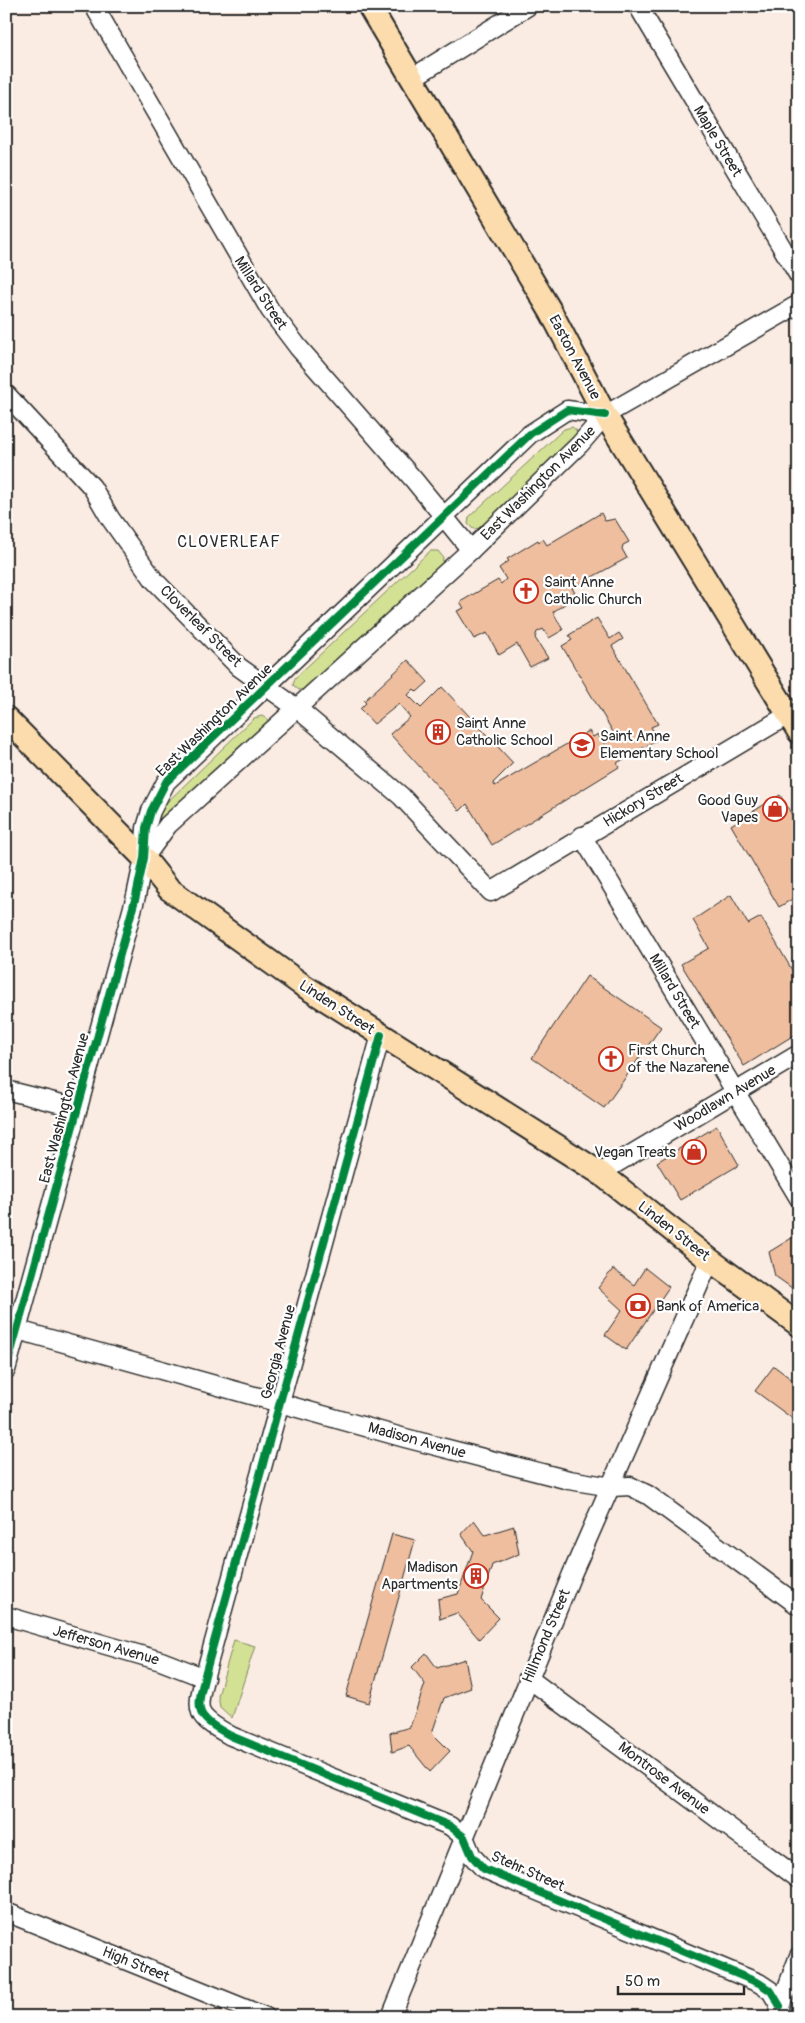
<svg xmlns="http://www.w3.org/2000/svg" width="805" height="2023" font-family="Pangolin,sans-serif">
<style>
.green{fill:#d3e194;stroke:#7f8660}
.building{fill:#efbe9f;stroke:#2b2b2b}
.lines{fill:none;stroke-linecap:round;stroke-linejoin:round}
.minor-casing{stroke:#2b2b2b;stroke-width:21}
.major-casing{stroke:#2b2b2b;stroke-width:26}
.minor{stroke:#fff;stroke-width:18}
.major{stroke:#fcdcac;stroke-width:22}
.cycleway-casing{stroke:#fff;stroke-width:11}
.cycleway{stroke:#00873e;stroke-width:8}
.labels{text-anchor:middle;stroke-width:4.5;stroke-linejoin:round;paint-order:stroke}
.street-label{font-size:15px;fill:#2b2b2b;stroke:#fff}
.poi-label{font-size:15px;fill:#2b2b2b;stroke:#fff;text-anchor:start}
.neighbourhood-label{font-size:16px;letter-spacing:1px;fill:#2b2b2b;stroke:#fff}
</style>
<rect width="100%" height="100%" fill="#faece2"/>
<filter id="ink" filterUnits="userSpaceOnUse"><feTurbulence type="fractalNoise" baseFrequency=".02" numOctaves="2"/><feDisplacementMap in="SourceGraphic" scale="10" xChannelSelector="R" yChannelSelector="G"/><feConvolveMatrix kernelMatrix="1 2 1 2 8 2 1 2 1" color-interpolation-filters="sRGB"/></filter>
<g filter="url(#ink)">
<g class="green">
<path d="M572 427 577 431 576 438 481 528 473 529 468 524 469 517 564 429Z"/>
<path d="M430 551H438L443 557 442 566 306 689 299 690 293 685 295 678Z"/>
<path d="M262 716 268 720 267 727 169 820 155 828 160 809 254 718Z"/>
<path d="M234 1640 255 1646 232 1718 220 1707 218 1696Z"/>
</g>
<g class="building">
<path d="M601 513 605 521 615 519 629 542 623 545 622 549 627 558 572 588 575 593 571 597 572 599 553 612 563 630 549 638 543 629 537 632 535 638 548 658 530 667 517 644 499 655 487 633 474 639 457 611 464 608 460 602 498 580 501 584 506 579 499 568 509 561 507 559 538 540 539 542 543 539 547 545Z"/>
<path d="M597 618 610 639 619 633 623 639 612 646 658 724 651 727 658 739 617 763 619 767 492 845 467 804 460 811 390 734 410 717 399 704 374 724 360 709 366 703 364 701 408 660 428 682 417 692 414 689 408 695 421 708 442 687 513 763 493 783 495 786 589 731 593 737 598 734 604 744 616 737 562 646 572 640 569 635Z"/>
<path d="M780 795 799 826V895L779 907 731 825Z"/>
<path d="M731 895 748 924 761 917 799 982V1032L744 1066 681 964 709 948 693 920Z"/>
<path d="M587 976 661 1027 604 1108 532 1058Z"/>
<path d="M717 1126 739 1165 680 1200 657 1162Z"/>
<path d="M795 1236 799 1242V1293L775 1276 769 1252Z"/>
<path d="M645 1268 669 1287 626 1350 605 1335 622 1310 598 1288 613 1269 634 1285Z"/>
<path d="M774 1366 799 1385V1419L797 1422 755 1391Z"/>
<path d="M474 1520 485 1535 514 1526 519 1554 492 1565 481 1600 499 1618 479 1639 457 1613 440 1619 438 1599 458 1594 473 1551 461 1534Z"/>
<path d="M392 1534 415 1540 369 1703 346 1696Z"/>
<path d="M426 1653 437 1668 465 1659 471 1688 444 1698 432 1733 450 1751 430 1772 409 1746 392 1752 390 1733 410 1727 425 1684 412 1667Z"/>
</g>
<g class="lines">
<defs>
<g id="minor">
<path d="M94 6 270 310 298 347 414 480 471 550"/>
<path d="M638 6 799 276"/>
<path d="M412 78 528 6"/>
<path d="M6 394 92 487 110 518 154 580 193 620 239 667 298 709 401 796 491 892 788 715 799 712"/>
<path d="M582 836 799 1198"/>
<path d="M144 858 168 825 471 550 580 444 605 415 799 304"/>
<path d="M381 1035 206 1671C196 1712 193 1715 231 1736L450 1826 464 1837 472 1856 484 1869 759 1983 771 1991 780 2006"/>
<path d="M6 1090 78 1108"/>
<path d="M600 1173 799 1054"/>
<path d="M7 1327 405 1438 569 1480 612 1487 630 1486 648 1495 799 1606"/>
<path d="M6 1370 136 896 144 858 146 828 151 811 166 782 530 434 567 410 605 415"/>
<path d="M6 1616 161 1661 205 1678"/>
<path d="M528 1678 799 1879"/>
<path d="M6 1912 266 2017"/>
<path d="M778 2012 799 1956"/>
<path d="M391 2017 572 1574 710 1260"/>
</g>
<g id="major">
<path d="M369 6 551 312 605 415 799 732"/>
<path d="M6 718 144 858 169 889 301 984 600 1173 710 1260 799 1325"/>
</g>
</defs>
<use href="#minor" class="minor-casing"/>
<use href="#major" class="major-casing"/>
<use href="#minor" class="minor"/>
<use href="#major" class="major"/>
<defs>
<g id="cycleway">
<path d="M381 1035 206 1671C196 1712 193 1715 231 1736L450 1826 464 1837 472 1856 484 1869 759 1983 771 1991 780 2006"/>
<path d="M6 1370 136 896 144 858 146 828 151 811 166 782 530 434 567 410 605 415"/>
</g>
</defs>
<use href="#cycleway" class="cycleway-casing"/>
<use href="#cycleway" class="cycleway"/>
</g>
</g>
<defs>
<symbol id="church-ring" viewBox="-11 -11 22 22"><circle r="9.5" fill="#fff" stroke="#c8321e" stroke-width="1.5"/><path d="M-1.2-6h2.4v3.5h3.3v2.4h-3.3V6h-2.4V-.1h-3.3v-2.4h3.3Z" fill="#c8321e"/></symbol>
<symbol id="building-ring" viewBox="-11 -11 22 22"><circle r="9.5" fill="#fff" stroke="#c8321e" stroke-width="1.5"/><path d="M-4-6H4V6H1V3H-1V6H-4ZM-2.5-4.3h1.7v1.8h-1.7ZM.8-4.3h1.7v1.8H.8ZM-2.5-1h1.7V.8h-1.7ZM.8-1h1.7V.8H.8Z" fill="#c8321e"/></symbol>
<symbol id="school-ring" viewBox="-11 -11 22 22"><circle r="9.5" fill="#fff" stroke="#c8321e" stroke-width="1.5"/><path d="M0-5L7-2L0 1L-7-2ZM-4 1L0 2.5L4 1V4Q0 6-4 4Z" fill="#c8321e"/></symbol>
<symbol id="shop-ring" viewBox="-11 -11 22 22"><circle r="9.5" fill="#fff" stroke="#c8321e" stroke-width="1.5"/><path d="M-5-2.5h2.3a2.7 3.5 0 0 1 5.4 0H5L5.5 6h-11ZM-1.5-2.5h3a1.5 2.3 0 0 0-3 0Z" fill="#c8321e"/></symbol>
<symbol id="bank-ring" viewBox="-11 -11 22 22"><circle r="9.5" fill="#fff" stroke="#c8321e" stroke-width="1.5"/><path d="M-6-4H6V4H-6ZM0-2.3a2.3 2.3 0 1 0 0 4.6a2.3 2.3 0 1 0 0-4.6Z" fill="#c8321e"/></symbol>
</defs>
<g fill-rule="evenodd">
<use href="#church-ring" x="512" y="577" width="28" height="28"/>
<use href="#building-ring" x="424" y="718" width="28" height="28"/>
<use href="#school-ring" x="568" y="731" width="28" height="28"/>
<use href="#shop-ring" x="761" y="795" width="28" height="28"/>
<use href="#church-ring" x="597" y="1045" width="28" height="28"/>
<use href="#shop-ring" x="680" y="1138" width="28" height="28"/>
<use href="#bank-ring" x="624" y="1292" width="28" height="28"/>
<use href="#building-ring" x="462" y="1562" width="28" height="28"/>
</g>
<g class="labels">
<g class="street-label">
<text transform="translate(718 141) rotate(59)" y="5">Maple Street</text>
<text transform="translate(261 293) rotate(57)" y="5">Millard Street</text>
<text transform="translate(575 357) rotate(62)" y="5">Easton Avenue</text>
<text transform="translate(538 483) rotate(-45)" y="5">East Washington Avenue</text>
<text transform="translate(201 626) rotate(45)" y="5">Cloverleaf Street</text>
<text transform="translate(214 720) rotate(-44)" y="5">East Washington Avenue</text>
<text transform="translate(643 800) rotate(-31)" y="5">Hickory Street</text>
<text transform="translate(675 991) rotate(59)" y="5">Millard Street</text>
<text transform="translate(337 1007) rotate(33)" y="5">Linden Street</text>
<text transform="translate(725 1098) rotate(-31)" y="5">Woodlawn Avenue</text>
<text transform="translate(64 1108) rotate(-75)" y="5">East Washington Avenue</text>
<text transform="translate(674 1231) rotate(38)" y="5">Linden Street</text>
<text transform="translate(278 1352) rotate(-75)" y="5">Georgia Avenue</text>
<text transform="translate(417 1440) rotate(15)" y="5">Madison Avenue</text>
<text transform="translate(546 1636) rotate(-67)" y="5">Hillmond Street</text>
<text transform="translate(106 1645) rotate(16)" y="5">Jefferson Avenue</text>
<text transform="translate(664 1778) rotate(37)" y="5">Montrose Avenue</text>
<text transform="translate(528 1871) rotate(24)" y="5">Stehr Street</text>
<text transform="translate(136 1964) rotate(22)" y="5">High Street</text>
</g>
<g class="poi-label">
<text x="544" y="587">Saint Anne<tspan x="544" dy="17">Catholic Church</tspan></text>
<text x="456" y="728">Saint Anne<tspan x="456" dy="17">Catholic School</tspan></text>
<text x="600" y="741">Saint Anne<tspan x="600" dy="17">Elementary School</tspan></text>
<text x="758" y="805" text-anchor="end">Good Guy<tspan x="758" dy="17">Vapes</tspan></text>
<text x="628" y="1055">First Church<tspan x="628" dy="17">of the Nazarene</tspan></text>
<text x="676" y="1157" text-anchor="end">Vegan Treats</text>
<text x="656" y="1311">Bank of America</text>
<text x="458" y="1572" text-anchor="end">Madison<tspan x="458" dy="17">Apartments</tspan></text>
</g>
<g class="neighbourhood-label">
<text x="229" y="547">CLOVERLEAF</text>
</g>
</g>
<rect width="805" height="2023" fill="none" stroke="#fff" stroke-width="25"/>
<rect x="12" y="12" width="780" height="1998" fill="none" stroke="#2b2b2b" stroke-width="2" filter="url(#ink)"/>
<path d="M618 1986v8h126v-8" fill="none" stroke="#2b2b2b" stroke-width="2.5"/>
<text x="625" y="1986" font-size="15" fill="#2b2b2b" stroke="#ffffff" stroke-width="4" paint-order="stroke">50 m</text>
</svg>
